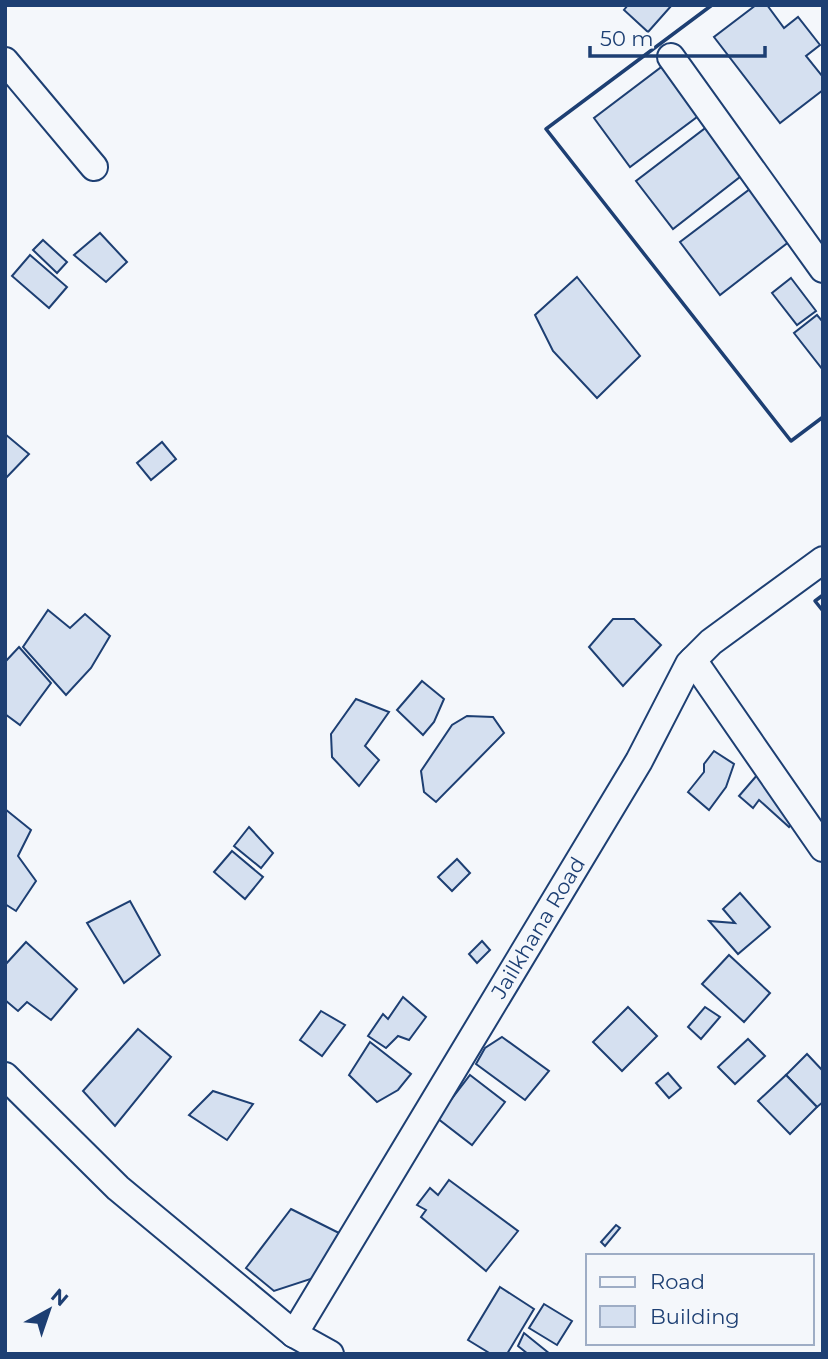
<svg xmlns="http://www.w3.org/2000/svg" width="828" height="1359" font-family="Montserrat,sans-serif">
<style>
.building{fill:#d5e0f0;stroke:#1d3f73;stroke-width:2}
.lines{fill:none;stroke-linecap:round;stroke-linejoin:round}
.minor-casing{stroke:#1d3f73;stroke-width:30}
.minor{stroke:#f4f7fb;stroke-width:26}
.wall{stroke:#1d3f73;stroke-width:3.5}
.labels{text-anchor:middle;stroke-width:5;stroke-linejoin:round;paint-order:stroke}
.street-label{font-size:21px;fill:#1d3f73;stroke:#f4f7fb}
</style>
<rect width="100%" height="100%" fill="#f4f7fb"/>
<g class="building">
<path d="M628 5H672L648 32 624 10Z"/>
<path d="M756 5H767L784 28 798 17 820 45 806 56 823 77V90L780 123 714 37Z"/>
<path d="M664 65 701 114 630 167 594 118Z"/>
<path d="M708 126 745 173 673 229 636 181Z"/>
<path d="M750 189 790 241 720 295 680 242Z"/>
<path d="M100 233 127 262 106 282 74 255Z"/>
<path d="M43 240 67 262 57 273 33 250Z"/>
<path d="M30 255 67 287 49 308 12 276Z"/>
<path d="M577 277 640 356 597 398 553 351 535 315Z"/>
<path d="M791 278 816 311 797 325 772 293Z"/>
<path d="M817 315 823 322V370L794 333Z"/>
<path d="M5 434 29 454 5 479Z"/>
<path d="M162 442 176 459 151 480 137 463Z"/>
<path d="M48 610 70 628 85 614 110 636 91 668 66 695 23 647Z"/>
<path d="M613 619H634L661 645 623 686 589 647Z"/>
<path d="M19 647 51 683 20 725 5 714V662Z"/>
<path d="M422 681 444 699 434 722 423 735 397 710Z"/>
<path d="M356 699 389 712 365 746 379 760 359 786 332 757 331 734Z"/>
<path d="M467 716 493 717 504 733 436 802 424 792 421 771 452 725Z"/>
<path d="M714 751 734 764 726 787 709 810 688 792 704 772V764Z"/>
<path d="M758 774 799 814 789 827 759 800 753 808 739 796Z"/>
<path d="M5 809 31 830 18 856 36 881 16 911 5 904Z"/>
<path d="M249 827 273 853 261 868 234 846Z"/>
<path d="M232 851 263 877 245 899 214 872Z"/>
<path d="M457 859 470 873 452 891 438 877Z"/>
<path d="M740 893 770 927 738 954 709 921 735 923 723 909Z"/>
<path d="M130 901 160 955 124 983 87 923Z"/>
<path d="M482 941 490 950 477 963 469 954Z"/>
<path d="M26 942 77 989 51 1020 27 1002 18 1011 5 1000V965Z"/>
<path d="M729 955 770 993 744 1022 702 984Z"/>
<path d="M403 997 426 1017 409 1040 398 1036 386 1048 368 1036 383 1014 388 1019Z"/>
<path d="M628 1007 657 1036 622 1071 593 1042Z"/>
<path d="M705 1007 720 1017 701 1039 688 1027Z"/>
<path d="M321 1011 345 1025 322 1056 300 1040Z"/>
<path d="M138 1029 171 1057 115 1126 83 1091Z"/>
<path d="M502 1037 549 1071 525 1100 476 1064 485 1048Z"/>
<path d="M748 1039 765 1056 735 1084 718 1067Z"/>
<path d="M370 1042 411 1074 398 1090 377 1102 349 1075Z"/>
<path d="M807 1054 823 1071V1102L817 1107 786 1075Z"/>
<path d="M668 1073 681 1088 669 1098 656 1083Z"/>
<path d="M470 1075 505 1102 472 1145 437 1118Z"/>
<path d="M786 1075 817 1107 790 1134 758 1101Z"/>
<path d="M213 1091 253 1104 227 1140 189 1115Z"/>
<path d="M449 1180 518 1231 486 1271 421 1217 426 1210 417 1205 430 1188 438 1195Z"/>
<path d="M291 1209 351 1239 332 1272 274 1291 246 1268Z"/>
<path d="M616 1225 620 1228 605 1246 601 1242Z"/>
<path d="M500 1287 534 1309 507 1354H491L468 1340Z"/>
<path d="M544 1304 572 1321 557 1345 529 1328Z"/>
<path d="M524 1333 550 1354H528L518 1346Z"/>
</g>
<g class="lines">
<defs>
<g id="minor">
<path d="M671 57 823 269"/>
<path d="M5 61 94 167"/>
<path d="M693 660 823 848"/>
<path d="M5 1076 118 1188 294 1334 330 1354"/>
<path id="s1" d="M294 1334 639 761 689 664 711 642 823 560"/>
</g>
</defs>
<use href="#minor" class="minor-casing"/>
<use href="#minor" class="minor"/>
<g class="wall">
<path d="M712 5 546 129 791 441 823 417"/>
<path d="M823 595 815 601 823 611"/>
</g>
</g>
<g class="labels">
<g class="street-label">
<text dy="7" stroke="none"><textPath href="#s1" startOffset="474">Jailkhana Road</textPath></text>
</g>
</g>
<rect width="828" height="1359" fill="none" stroke="#1d3f73" stroke-width="14"/>
<rect x="586" y="1254" width="228" height="91" fill="#f4f7fb" stroke="#9eadc5" stroke-width="2"/>
<rect x="600" y="1277" width="35" height="10" fill="#f4f7fb" stroke="#9eadc5" stroke-width="2"/>
<text x="650" y="1289" font-size="21" fill="#1d3f73">Road</text>
<rect x="600" y="1306" width="35" height="21" fill="#d5e0f0" stroke="#9eadc5" stroke-width="2"/>
<text x="650" y="1324" font-size="21" fill="#1d3f73">Building</text>
<g transform="translate(49 1310) rotate(40)" stroke="#f4f7fb" stroke-width="5" paint-order="stroke">
<path d="M0-5L12 26L0 18L-12 26Z" fill="#1d3f73"/>
<text y="-10" font-size="19" font-weight="bold" text-anchor="middle" fill="#1d3f73">N</text>
</g>
<path d="M590 46v10h175v-10" fill="none" stroke="#1d3f73" stroke-width="3.5"/>
<text x="600" y="46" font-size="21" fill="#1d3f73" stroke="#f4f7fb" stroke-width="5" paint-order="stroke">50 m</text>
</svg>
